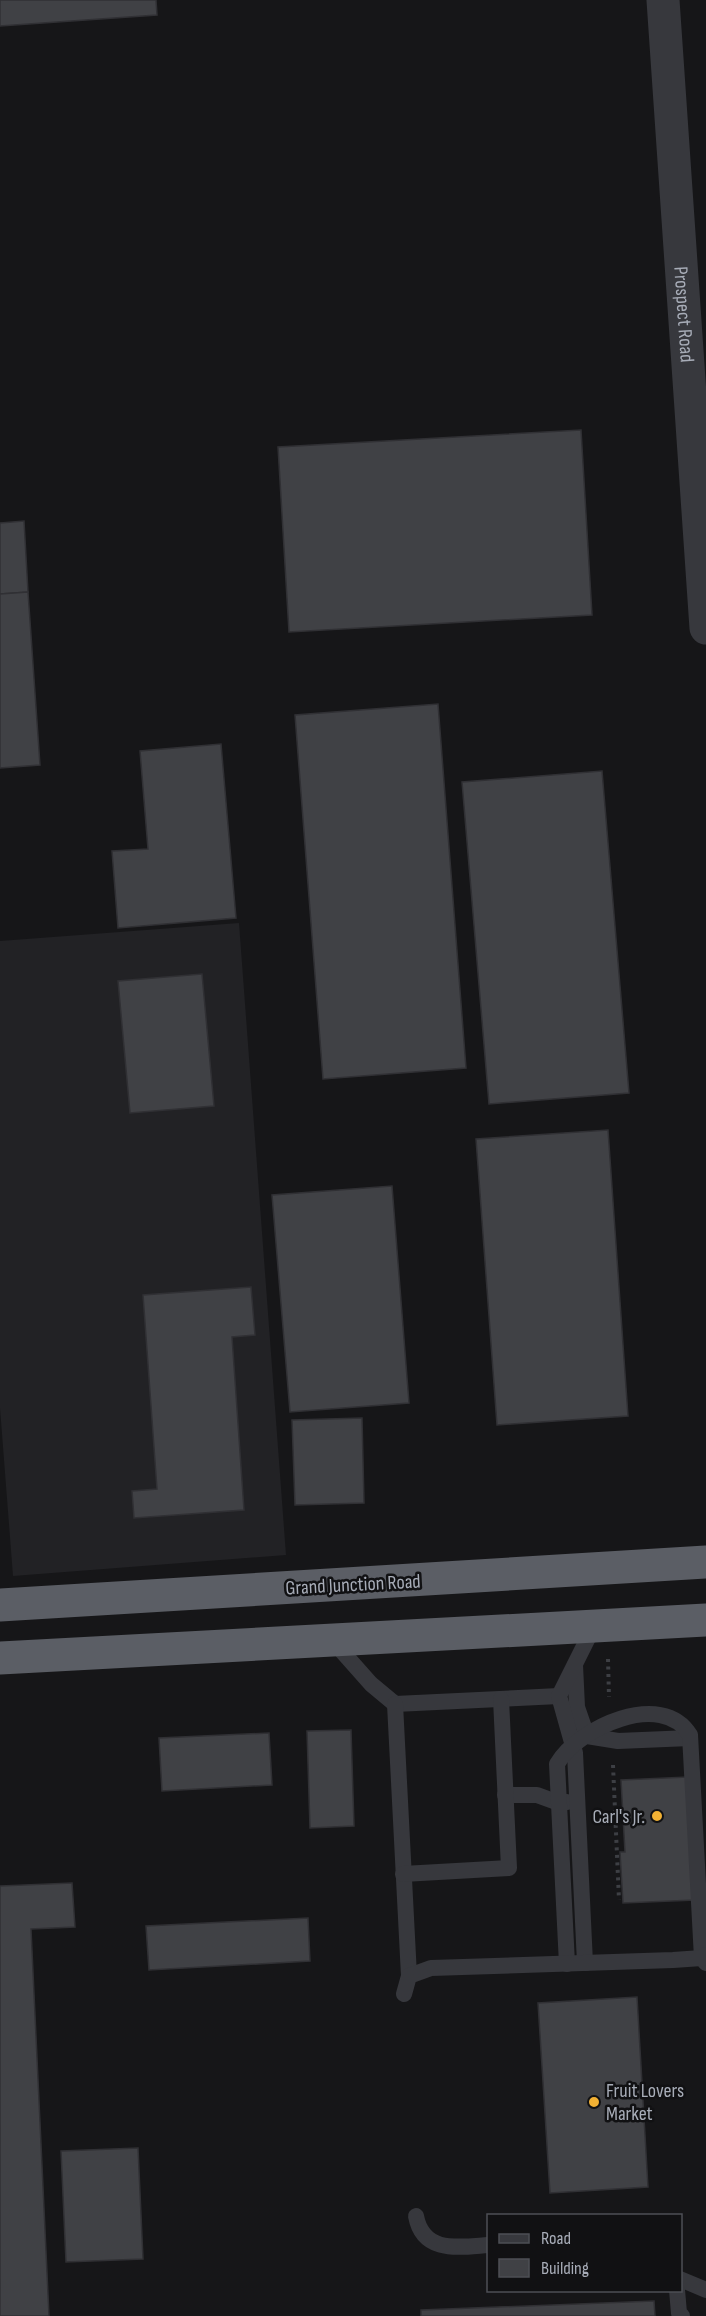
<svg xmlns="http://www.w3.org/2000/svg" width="706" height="2316" font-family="'Sofia Sans Condensed',sans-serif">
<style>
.built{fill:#222225}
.building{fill:#404145;stroke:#303034;stroke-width:1.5}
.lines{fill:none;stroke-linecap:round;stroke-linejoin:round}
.path{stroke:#3d3f44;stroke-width:4;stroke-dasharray:3 4.5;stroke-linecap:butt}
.service{stroke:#37383d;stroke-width:16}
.tertiary{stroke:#37383d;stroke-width:33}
.trunk{stroke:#5b5e65;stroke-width:33}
.poi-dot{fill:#f2b134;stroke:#111113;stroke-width:2}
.labels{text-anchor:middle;stroke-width:5;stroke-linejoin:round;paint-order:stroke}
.street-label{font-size:20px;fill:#a8adb8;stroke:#111113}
.poi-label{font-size:20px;fill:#a8adb8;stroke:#111113;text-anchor:end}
</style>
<rect width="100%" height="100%" fill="#161618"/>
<path class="built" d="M239 923 286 1555 13 1576 0 1408V941Z"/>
<g class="building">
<path d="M0 0H156L157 15 0 26Z"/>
<path d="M581 430 592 615 289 632 278 447Z"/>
<path d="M24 521 28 592 0 594V523Z"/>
<path d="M28 592 40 765 0 768V594Z"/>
<path d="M438 704 466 1068 323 1079 295 715Z"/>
<path d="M221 744 236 918 118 928 112 851 148 849 140 751Z"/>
<path d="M602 771 629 1093 489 1104 462 782Z"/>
<path d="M202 974 214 1106 130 1113 118 981Z"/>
<path d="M608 1130 628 1416 497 1425 476 1139Z"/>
<path d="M392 1186 409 1403 290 1412 272 1195Z"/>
<path d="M251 1287 255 1335 232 1337 244 1510 134 1518 132 1491 157 1489 143 1295Z"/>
<path d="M362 1418 364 1503 295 1505 292 1420Z"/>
<path d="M351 1730 354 1826 310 1828 307 1731Z"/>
<path d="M269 1733 272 1785 162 1791 159 1738Z"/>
<path d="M688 1777 695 1900 623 1903 620 1852H625L621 1780Z"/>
<path d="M72 1883 75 1927 31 1929 49 2316H0V1886Z"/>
<path d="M308 1918 310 1961 149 1970 146 1926Z"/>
<path d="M637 1997 648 2187 550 2193 538 2003Z"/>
<path d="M138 2148 143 2259 66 2262 61 2151Z"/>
<path d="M654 2301 655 2316H421V2310Z"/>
</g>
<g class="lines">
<g class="path">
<path d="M608 1659 609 1697"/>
<path d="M613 1765 619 1900"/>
</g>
<g class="service">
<path d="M332 1640 371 1684 395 1704 559 1696"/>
<path d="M575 1665 577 1707 587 1736 618 1741 690 1738"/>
<path d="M395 1704 409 1976"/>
<path d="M505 1795H537L559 1803 567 1802"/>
<path d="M403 1874 509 1868 501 1699"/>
<path d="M585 1963 575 1753 559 1696 594 1626"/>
<path d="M567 1964 557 1764C578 1728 662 1689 690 1735L702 1958 706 1963"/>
<path d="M404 1994 409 1976 431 1968 673 1960 702 1958 706 1955"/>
<path d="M416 2216C423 2254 459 2247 488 2245"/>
<path d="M680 2279 706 2290"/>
<path d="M677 2290 679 2313 682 2316"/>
</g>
<path class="tertiary" id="s1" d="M663 0 706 628"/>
<g class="trunk">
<path d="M0 1605 706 1562"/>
<path d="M0 1658 706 1620"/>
</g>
</g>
<g class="poi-dot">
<circle cx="657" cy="1816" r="6"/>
<circle cx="594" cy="2102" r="6"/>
</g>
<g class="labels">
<g class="street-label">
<text dy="7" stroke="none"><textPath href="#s1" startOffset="315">Prospect Road</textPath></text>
<text transform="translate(353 1584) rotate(-3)" y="7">Grand Junction Road</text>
</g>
<g class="poi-label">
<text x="645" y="1823">Carl's Jr.</text>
<text x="606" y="2097" text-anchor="start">Fruit Lovers<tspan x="606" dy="23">Market</tspan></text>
</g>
</g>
<rect x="487" y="2214" width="195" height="78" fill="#111113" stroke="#4d4f55" stroke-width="1.5"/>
<rect x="499" y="2234" width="30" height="9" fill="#37383d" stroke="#4d4f55" stroke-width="1.5"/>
<text x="541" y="2244" font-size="18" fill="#a8adb8">Road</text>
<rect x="499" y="2259" width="30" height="18" fill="#404145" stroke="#4d4f55" stroke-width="1.5"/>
<text x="541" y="2274" font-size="18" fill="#a8adb8">Building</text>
</svg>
